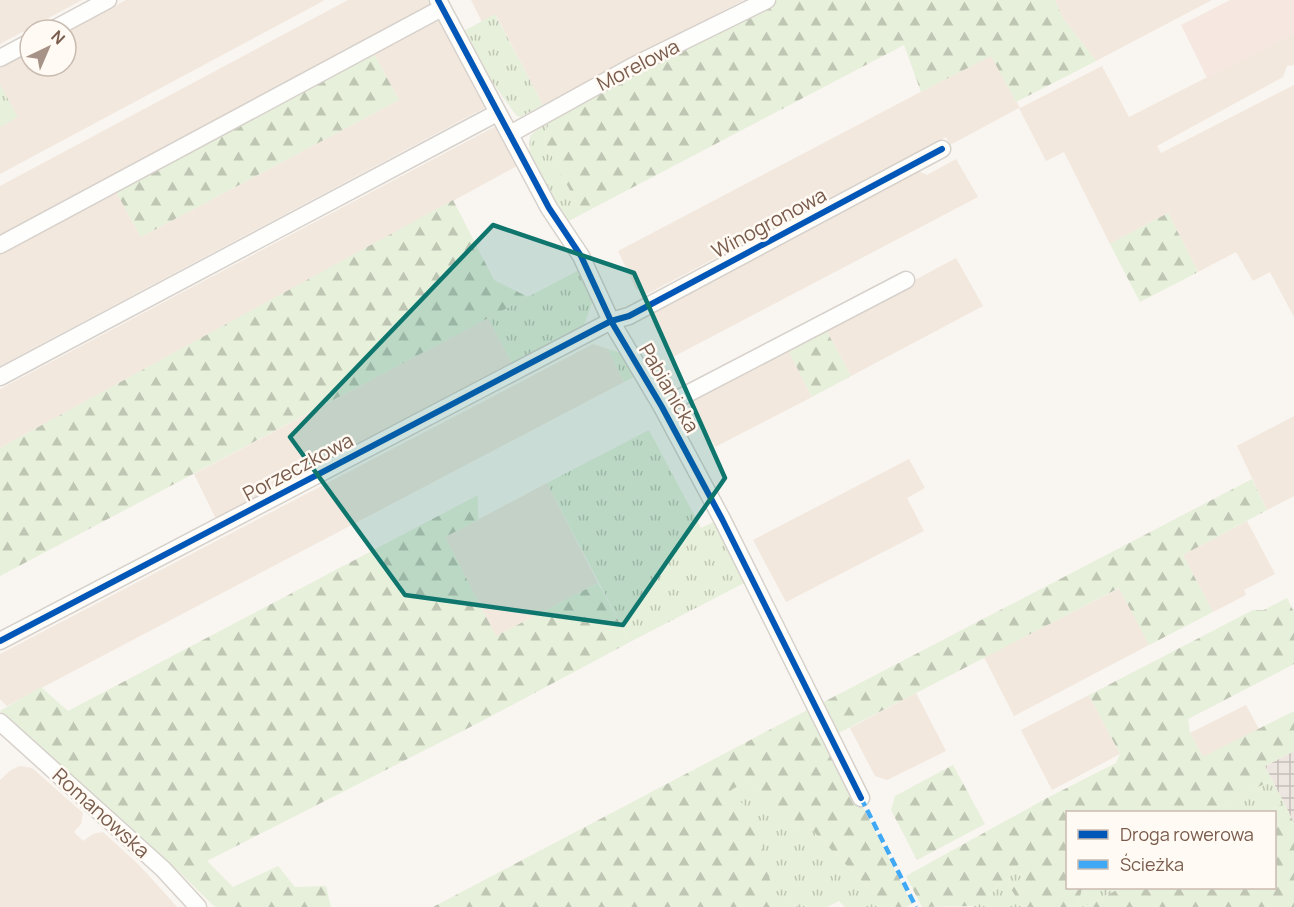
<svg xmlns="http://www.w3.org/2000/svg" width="1294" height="907" font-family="Manrope,sans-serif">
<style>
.residential{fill:#f2e8de}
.commercial{fill:#f6e8e1}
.industrial{fill:url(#industrial-grid)}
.grass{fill:url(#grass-tufts)}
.forest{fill:url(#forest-firs)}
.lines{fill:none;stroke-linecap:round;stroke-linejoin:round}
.minor-casing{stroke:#d7d1cb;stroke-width:19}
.minor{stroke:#fefefd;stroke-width:16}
.quiet{stroke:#3fa9f5;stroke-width:4.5;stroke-dasharray:9 4.5;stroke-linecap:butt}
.cycleway-casing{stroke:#fffaf3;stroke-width:10}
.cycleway{stroke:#0057b8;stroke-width:6}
.marked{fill:#0f766e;fill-opacity:0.2;stroke:#0f766e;stroke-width:4.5;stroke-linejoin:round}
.labels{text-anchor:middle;stroke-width:5;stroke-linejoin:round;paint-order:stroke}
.street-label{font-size:20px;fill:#7a5c4d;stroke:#fffaf3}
</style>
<defs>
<pattern id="industrial-grid" width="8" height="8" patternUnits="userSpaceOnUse" patternTransform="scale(1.5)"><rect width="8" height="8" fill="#ede5e0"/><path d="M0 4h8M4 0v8" fill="none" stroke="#c5bdb8"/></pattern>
<pattern id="grass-tufts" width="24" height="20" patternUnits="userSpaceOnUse" patternTransform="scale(1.5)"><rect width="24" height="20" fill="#e7f0db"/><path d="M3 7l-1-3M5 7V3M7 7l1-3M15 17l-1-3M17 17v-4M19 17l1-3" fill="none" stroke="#c0c6b4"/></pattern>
<pattern id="forest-firs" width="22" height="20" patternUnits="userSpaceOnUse" patternTransform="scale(1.5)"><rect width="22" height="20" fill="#e7f0db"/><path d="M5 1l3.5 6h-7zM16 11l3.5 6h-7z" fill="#c0c6b4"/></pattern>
</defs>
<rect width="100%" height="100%" fill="#f9f5f0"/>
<g class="residential">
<path d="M0 0H82L0 44Z"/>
<path d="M126 0H325L0 174V127L17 117 0 85V68L30 52V66H66V32Z"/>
<path d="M348 0H428L430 5 0 235V186Z"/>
<path d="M471 0H744L543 105 496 15 482 22Z"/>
<path d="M1055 0H1212L1096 61 1063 18Z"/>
<path d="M438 20 486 107 0 366V253L116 192 141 237 399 100 374 54Z"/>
<path d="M1294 33V65L1287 66 1283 77 1157 146 1161 153 1294 85V317L1270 272 1253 281 1236 252 1198 272 1168 213 1110 244 1064 152 1046 161 1019 108 950 145 946 137 647 294 636 289 618 251 991 55 1020 108 1102 66 1129 117Z"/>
<path d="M496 126 517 166 0 448V389Z"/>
<path d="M956 159 978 197 671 358 652 322 655 311 917 170 927 175Z"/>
<path d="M956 258 983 306 851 376 825 328Z"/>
<path d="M488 318 512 363 216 519 194 474Z"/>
<path d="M593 344 608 349 624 382 7 706 0 699V654Z"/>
<path d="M787 347 812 397 715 447 689 398Z"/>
<path d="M1294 416V496L1267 510 1237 446Z"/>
<path d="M909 459 925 488 907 498 924 531 786 602 753 540Z"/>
<path d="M547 483 598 583 496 636 445 537Z"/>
<path d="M1247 521 1275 574 1244 590 1246 595 1213 612 1183 555Z"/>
<path d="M1120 588 1149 645 1014 716 984 657Z"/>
<path d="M916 693 946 751 887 780 875 776 850 728Z"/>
<path d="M1089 695 1120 754 1052 790 1021 730Z"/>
<path d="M1246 705 1259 729 1203 758 1190 733Z"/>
<path d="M20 766 32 768 83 813 81 824 74 832 83 841 93 834 103 832 140 866 177 907H0V780L11 770Z"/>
</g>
<path class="commercial" d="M1230 0H1294V33L1207 78 1181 25Z"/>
<path class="industrial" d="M1294 751V823L1265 766Z"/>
<g class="grass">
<path d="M495 14 543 105 520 117 516 115 488 76 464 31Z"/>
<path d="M0 85 18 117 0 127Z"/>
<path d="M550 119 544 140 582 214 565 223 529 157 530 136Z"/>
<path d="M581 269 595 294 584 325 512 363 488 318Z"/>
<path d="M608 349 627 355 638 375 624 382Z"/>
<path d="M649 430 701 528 718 520 748 581 630 642 547 483Z"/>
<path d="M1272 780 1284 803 1266 812H1209Z"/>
<path d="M748 781 786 823 812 830 887 907H845L839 901 827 907H799L773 893 731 790Z"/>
<path d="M1021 862 1028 870 1011 889 1022 907H971L989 896Z"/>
<path d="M1082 888H1121L1083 907H1069L1079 902Z"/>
</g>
<g class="forest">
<path d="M778 0H1055L1063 18 1096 61 1016 102 991 56 921 92 904 45 582 214 544 140 550 119Z"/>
<path d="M374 54 399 100 141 237 116 192Z"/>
<path d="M453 200 494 280 528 297 0 576V448Z"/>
<path d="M1168 213 1198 272 1140 302 1110 244Z"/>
<path d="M825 328 851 376 812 397 787 348Z"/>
<path d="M1252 479 1267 510 1183 555 1213 612 1149 645 1119 588 833 736 818 705Z"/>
<path d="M478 495V520L445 537 496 636 598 583 630 642 484 720 207 861 233 887 278 866 295 887 326 886 331 907H215L178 871 0 711 41 687 68 711Z"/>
<path d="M1287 598 1294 612V664L1188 719 1190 733 1203 757 1294 711V751L1265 766 1272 780 1209 812H1068V888H1082L1079 902 1069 907H1022L1011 889 1028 870 1021 862 989 896 976 906 922 907 906 876 1047 798 1116 763 1120 754 1089 695 1253 610H1264Z"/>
<path d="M811 708 845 772 912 904 906 907H887L812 830 786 823 748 781 731 790 756 820 773 893 799 907H433Z"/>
<path d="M953 765 985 824 917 860 891 810 895 796Z"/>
<path d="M1284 803 1294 823V907H1083L1121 888H1274V812H1266Z"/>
</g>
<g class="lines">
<defs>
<g id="minor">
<path d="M438 0 549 208 581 256 611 321 662 407 722 519 861 798"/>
<path d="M52 30 108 0"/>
<path d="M0 58 30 42"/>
<path d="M510 134 633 66 767 0"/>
<path d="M0 245 442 8"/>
<path d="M0 377 497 113"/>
<path d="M662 407 906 280"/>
<path d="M0 641 611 321 629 316 942 149"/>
<path d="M0 722 163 869 198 907"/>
</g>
</defs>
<use href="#minor" class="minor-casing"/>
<use href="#minor" class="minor"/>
<path class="quiet" d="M861 798 916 907"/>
<defs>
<g id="cycleway">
<path d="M438 0 549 208 581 256 611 321 662 407 722 519 861 798"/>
<path d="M0 641 611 321 629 316 942 149"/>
</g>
</defs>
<use href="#cycleway" class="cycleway-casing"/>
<use href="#cycleway" class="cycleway"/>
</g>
<path class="marked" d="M493 225 634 273 725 478 623 625 405 595 290 437Z"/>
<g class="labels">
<g class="street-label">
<text transform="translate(638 65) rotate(-27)" y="7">Morelowa</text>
<text transform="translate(769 223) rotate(-28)" y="7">Winogronowa</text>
<text transform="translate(669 388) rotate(60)" y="7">Pabianicka</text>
<text transform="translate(298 467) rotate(-28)" y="7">Porzeczkowa</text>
<text transform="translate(101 813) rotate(42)" y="7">Romanowska</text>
</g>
</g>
<rect x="1066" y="811" width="210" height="78" fill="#fffaf3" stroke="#cabbb1" stroke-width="1.5"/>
<rect x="1078" y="830" width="30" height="9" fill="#0057b8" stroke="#cabbb1" stroke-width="1.5"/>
<text x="1120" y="841" font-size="18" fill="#7a5c4d">Droga rowerowa</text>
<rect x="1078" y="860" width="30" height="9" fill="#3fa9f5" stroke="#cabbb1" stroke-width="1.5"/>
<text x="1120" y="871" font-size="18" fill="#7a5c4d">Ścieżka</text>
<g transform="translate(48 48) rotate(44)"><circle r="28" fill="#fffaf3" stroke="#cabbb1" stroke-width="1.5"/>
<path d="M0-4.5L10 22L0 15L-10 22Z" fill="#a69286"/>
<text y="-9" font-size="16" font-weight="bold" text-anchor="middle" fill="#7a5c4d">N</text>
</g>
</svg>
